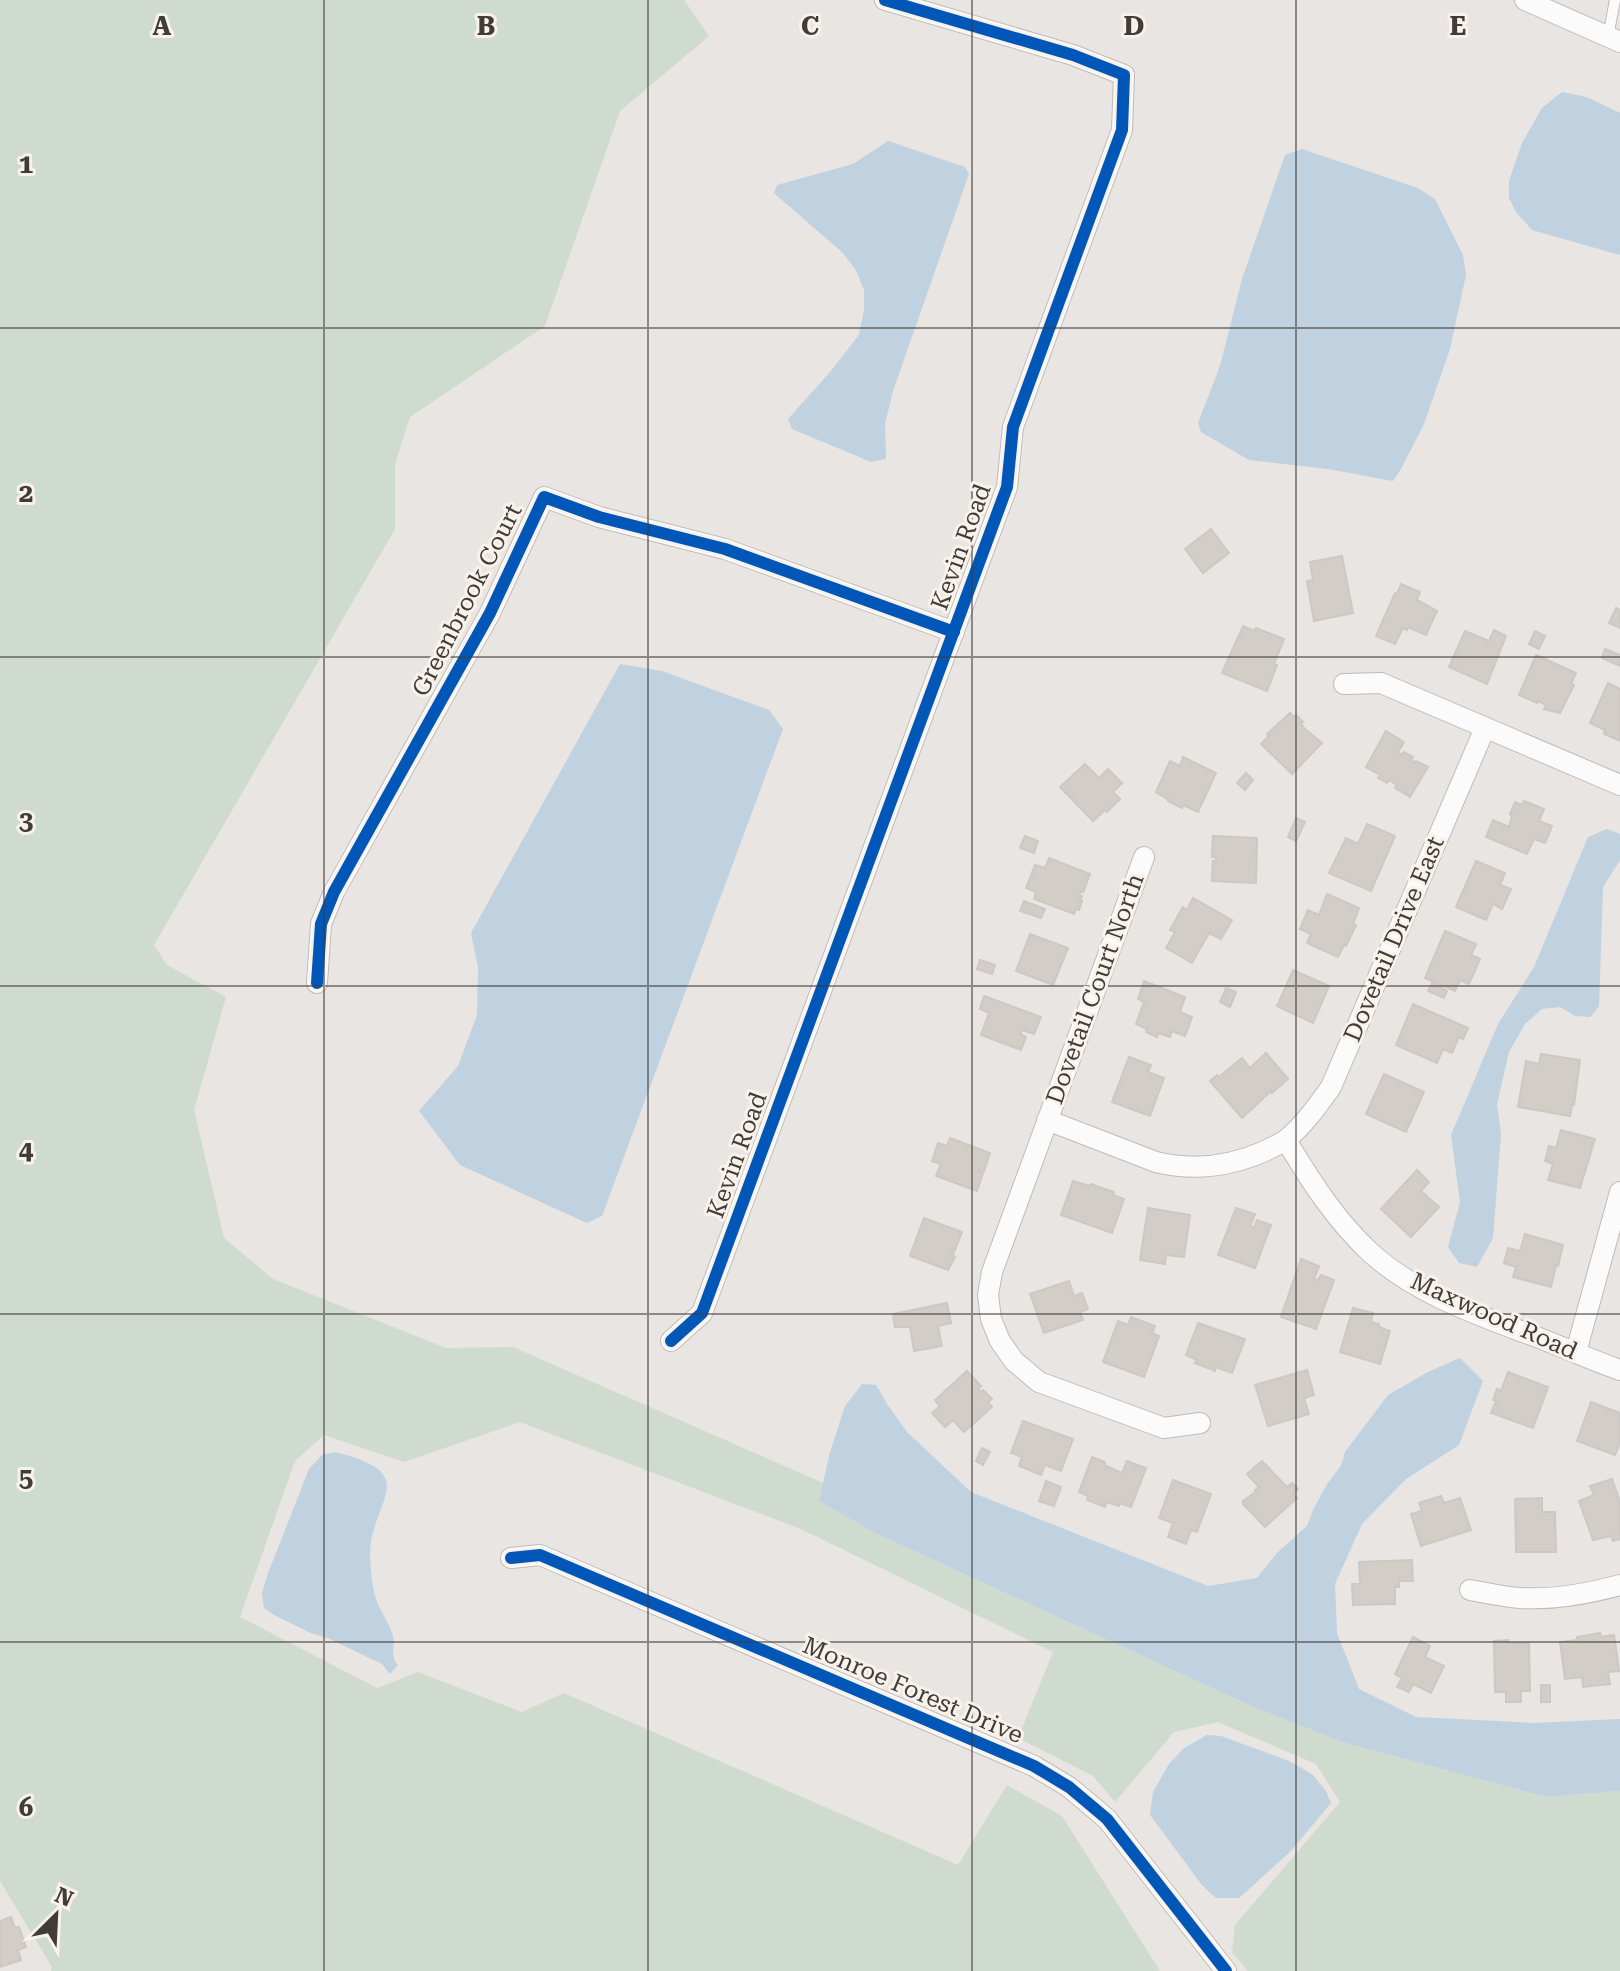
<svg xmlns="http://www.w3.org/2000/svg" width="1620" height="1971" font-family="'Roboto Serif',serif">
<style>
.green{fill:#cedbce}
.water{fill:#c0d1df}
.building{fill:#d3cdc7;stroke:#cbc8c5;stroke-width:2}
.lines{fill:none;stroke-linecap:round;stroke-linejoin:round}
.lane-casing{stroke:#bebcb9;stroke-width:12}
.street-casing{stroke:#bebcb9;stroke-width:22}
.lane{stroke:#fcfbfb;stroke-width:10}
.street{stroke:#fcfbfb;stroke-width:20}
.cycleway-casing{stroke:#f9f2eb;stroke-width:17}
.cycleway{stroke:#0057b8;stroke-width:12}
.grid{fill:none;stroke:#3f3c39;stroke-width:2;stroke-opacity:0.55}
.labels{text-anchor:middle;stroke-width:6;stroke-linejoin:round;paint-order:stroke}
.street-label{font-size:24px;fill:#3f3c39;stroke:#f9f2eb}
.grid-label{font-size:26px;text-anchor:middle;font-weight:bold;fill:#3f3c39;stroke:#f9f2eb;stroke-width:6;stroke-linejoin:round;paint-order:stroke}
</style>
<rect width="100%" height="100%" fill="#e8e5e2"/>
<path class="green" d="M0 0H684L709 36 620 111 545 326 410 417 395 464V529L154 945 167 965 226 997 194 1110 224 1238 273 1279 446 1348 513 1347 823 1483 819 1501 873 1532 1249 1705 1342 1742 1546 1797 1620 1791V1971H1248L1232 1952 1235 1925 1340 1802 1316 1764 1218 1722 1174 1732 1115 1802 1093 1776 1018 1738 1053 1652 803 1530 520 1422 404 1462 324 1435 295 1461 240 1617 377 1688 418 1672 522 1712 564 1693 958 1865 1007 1785 1062 1816 1160 1971H51L52 1967 0 1881Z"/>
<g class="water">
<path d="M1562 92 1587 97 1620 113V255L1532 230 1516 212 1509 198V181L1522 143 1542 108Z"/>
<path d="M888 141 965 167 969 174 893 391 885 424 886 459 871 462 792 429 788 419 831 371 859 335 864 310V290L856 270 843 253 774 193 777 185 853 164Z"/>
<path d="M1302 149 1418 188 1435 199 1463 255 1466 275 1450 349 1424 424 1401 469 1393 481 1328 469 1249 460 1201 432 1198 423 1220 366 1242 279 1285 155Z"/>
<path d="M620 664 662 671 769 710 783 729 602 1216 587 1223 460 1165 419 1111 458 1066 477 1015 478 968 471 933Z"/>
<path d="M1607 829 1620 834V860L1603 887 1599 1006 1590 1017 1575 1016 1560 1007 1542 1009 1525 1024 1509 1052 1497 1104 1501 1134 1493 1238 1477 1267 1459 1263 1448 1247 1460 1202 1451 1135 1498 1024 1534 967 1588 837Z"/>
<path d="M1460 1358 1483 1381 1459 1445 1406 1479 1362 1524 1335 1584 1337 1633 1359 1689 1416 1717 1534 1723 1620 1719V1791L1546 1797 1342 1742 1249 1705 873 1532 819 1501 830 1452 845 1406 862 1384 876 1385 887 1404 907 1432 971 1492 1208 1586 1257 1578 1277 1553 1307 1526 1313 1510 1327 1484 1341 1466 1345 1452 1388 1395 1428 1372Z"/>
<path d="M335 1452C427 1475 368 1500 370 1559 371 1571 372 1585 375 1596 379 1610 389 1622 393 1636 396 1648 389 1655 398 1665L390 1674 382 1664 330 1639 311 1633 274 1615 264 1608 262 1593 267 1576 309 1469 322 1455Z"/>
<path d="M1207 1735 1221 1736 1289 1761 1312 1774 1326 1791 1331 1803 1290 1852 1239 1898H1216L1202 1885 1150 1815 1153 1792 1169 1764 1184 1748Z"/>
</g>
<g class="building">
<path d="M1211 529 1229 553 1203 573 1185 549Z"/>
<path d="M1342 556 1353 613 1314 621 1307 581 1313 580 1310 562Z"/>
<path d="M1401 584 1420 592 1417 600 1437 611 1426 635 1408 627 1407 630 1403 628 1395 644 1376 636 1395 593 1397 594Z"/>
<path d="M1616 608 1620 610V628L1609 623Z"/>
<path d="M1243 626 1255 631 1256 628 1284 639 1274 664 1277 665 1267 691 1222 673Z"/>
<path d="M1494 630 1506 636 1487 684 1449 667 1465 631 1489 641Z"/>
<path d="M1535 631 1545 636 1539 649 1529 644Z"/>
<path d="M1605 649 1620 655V666L1602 658Z"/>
<path d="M1536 655 1576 673 1571 684 1574 685 1560 713 1544 709 1546 706 1542 703 1538 701 1537 703 1519 695Z"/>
<path d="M1608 683 1620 689V741L1604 734 1605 730 1590 723Z"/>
<path d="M1290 713 1294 717 1296 715 1303 722 1301 723 1304 728 1322 743 1292 774 1261 744 1269 736 1267 734Z"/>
<path d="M1386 731 1404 742 1398 752 1402 755 1404 752 1413 757 1411 760 1415 763 1416 761 1428 767 1410 797 1395 788 1397 785 1389 780 1387 783 1378 778 1380 775 1366 767Z"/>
<path d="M1183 757 1216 773 1198 812 1183 805 1182 808 1168 801 1169 800 1156 792 1170 761 1180 766Z"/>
<path d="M1085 764 1099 778 1108 769 1122 783 1113 792 1120 799 1107 812 1105 810 1093 821 1060 787Z"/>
<path d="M1246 773 1253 780 1245 790 1237 783Z"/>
<path d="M1524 801 1544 809 1539 821 1552 826 1545 843 1534 839 1527 854 1486 837 1493 820 1509 827 1512 815 1510 814 1515 802 1522 805Z"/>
<path d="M1296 818 1305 822 1296 841 1288 837Z"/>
<path d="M1367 824 1395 836 1371 891 1329 873 1346 838 1358 844Z"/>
<path d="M1025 836 1038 841 1034 853 1020 848Z"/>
<path d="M1213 836 1257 838 1256 883 1212 881 1213 861H1216V857H1212Z"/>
<path d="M1049 858 1090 874 1083 892 1081 891 1079 895 1082 896 1080 900 1082 901 1079 910 1076 909 1074 914 1034 899 1036 892 1026 888 1035 865 1045 868Z"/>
<path d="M1476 861 1505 873 1500 885 1511 889 1502 909 1493 904 1486 920 1456 907Z"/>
<path d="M1327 894 1359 908 1353 924 1356 925 1346 946 1344 945 1338 957 1307 943 1311 934 1300 929 1308 910 1319 915Z"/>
<path d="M1193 898 1232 920 1221 939 1209 933 1192 963 1166 948 1175 932 1170 930 1183 907 1187 910Z"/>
<path d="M1024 901 1045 909 1041 918 1020 911Z"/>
<path d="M1445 931 1476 944 1471 955 1480 959 1469 984 1460 980 1455 991 1425 978Z"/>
<path d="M1030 934 1068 948 1053 985 1016 971Z"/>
<path d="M980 960 995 965 992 974 977 969Z"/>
<path d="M1293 970 1329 986 1313 1023 1277 1006Z"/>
<path d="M1144 981 1185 997 1180 1012 1192 1017 1185 1036 1172 1031 1170 1037 1158 1033 1157 1037 1146 1032 1147 1029 1136 1024 1144 1002 1138 999Z"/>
<path d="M1432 983 1447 991 1444 998 1428 991Z"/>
<path d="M1226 988 1236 992 1230 1007 1220 1002Z"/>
<path d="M984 996 1041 1017 1034 1034 1022 1030 1020 1034 1026 1037 1021 1050 981 1035 989 1013 980 1009Z"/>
<path d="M1413 1004 1468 1028 1463 1039 1459 1037 1452 1053 1443 1049 1437 1063 1396 1045Z"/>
<path d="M1266 1053 1288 1079 1272 1093 1271 1091 1242 1118 1210 1081 1217 1075 1219 1077 1242 1058 1250 1068Z"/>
<path d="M1541 1054 1580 1060 1574 1105H1572L1570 1116 1518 1107 1526 1061 1539 1064Z"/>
<path d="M1129 1057 1151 1065 1148 1072 1164 1078 1150 1116 1112 1102Z"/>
<path d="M1384 1074 1424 1092 1406 1132 1366 1114Z"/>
<path d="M1561 1130 1595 1139 1580 1188 1548 1180 1553 1164 1545 1161 1549 1146 1556 1148Z"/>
<path d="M950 1138 990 1153 984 1171 979 1170 978 1171 983 1173 977 1191 936 1176 941 1164 932 1161 938 1143 947 1146Z"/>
<path d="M1417 1170 1429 1182 1421 1191 1439 1207 1411 1237 1381 1209Z"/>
<path d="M1073 1181 1090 1186 1091 1184 1114 1192 1113 1195 1124 1199 1112 1233 1061 1215Z"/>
<path d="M1148 1208 1190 1215 1184 1257 1166 1255 1165 1264 1140 1260Z"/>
<path d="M1236 1208 1255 1214 1250 1226 1254 1228 1257 1220 1271 1225 1255 1268 1218 1255Z"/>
<path d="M924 1218 962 1232 955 1250 953 1249 952 1251 954 1252 953 1256 955 1257 948 1270 910 1256Z"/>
<path d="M1525 1234 1563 1245 1558 1266 1556 1265 1551 1287 1513 1277 1516 1267 1504 1263 1508 1248 1520 1251Z"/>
<path d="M1301 1259 1319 1266 1314 1279 1318 1280 1321 1275 1334 1280 1316 1329 1281 1317Z"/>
<path d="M1069 1281 1074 1296 1082 1293 1088 1309 1080 1312 1083 1320 1044 1333 1030 1294Z"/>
<path d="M947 1303 951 1323 938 1326 942 1346 914 1351 910 1327H895L893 1314Z"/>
<path d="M1353 1308 1373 1313 1371 1322 1379 1324V1327L1390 1331 1380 1364 1340 1352Z"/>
<path d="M1131 1317 1155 1326 1152 1333 1159 1336 1144 1377 1103 1362 1118 1321 1128 1325Z"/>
<path d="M1198 1323 1245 1339 1232 1373 1216 1367 1215 1371 1195 1363 1197 1360 1186 1355Z"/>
<path d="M1307 1370 1314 1395 1304 1398 1309 1414 1268 1426 1255 1385Z"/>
<path d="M967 1371 981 1386 978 1389 980 1392 983 1390 992 1399 988 1402 992 1407 964 1432 953 1420 945 1427 932 1413 940 1406 935 1400Z"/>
<path d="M1508 1372 1548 1387 1533 1428 1491 1413 1496 1401 1493 1400 1497 1389 1501 1391Z"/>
<path d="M1591 1402 1620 1413V1443L1615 1455 1577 1441Z"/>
<path d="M1023 1421 1073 1439 1061 1471 1045 1465 1041 1475 1019 1466 1022 1457 1011 1453Z"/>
<path d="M982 1448 990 1452 983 1465 976 1461Z"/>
<path d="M1092 1457 1105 1462 1104 1465 1122 1473 1127 1461 1146 1468 1131 1507 1120 1503 1119 1506 1107 1502 1105 1507 1087 1500 1088 1496 1079 1492Z"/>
<path d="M1262 1461 1287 1487 1292 1483 1298 1489 1293 1494 1297 1498 1265 1527 1243 1504V1501L1257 1491 1255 1490 1259 1487 1247 1474Z"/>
<path d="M1612 1479 1620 1502V1539L1613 1541 1611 1536 1593 1540 1579 1501 1594 1495 1590 1486Z"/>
<path d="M1173 1480 1211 1494 1197 1532 1191 1530 1186 1544 1168 1537 1173 1523 1159 1518Z"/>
<path d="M1046 1481 1061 1487 1054 1506 1039 1501Z"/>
<path d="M1441 1496 1444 1503 1460 1498 1471 1530 1421 1546 1411 1514 1422 1511 1419 1503Z"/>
<path d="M1542 1498V1512H1555L1556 1552H1516L1515 1499Z"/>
<path d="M1412 1560 1413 1581H1399V1587H1395V1604L1353 1605 1352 1584H1360L1359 1562Z"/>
<path d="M1600 1633 1601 1637 1614 1635 1619 1671 1608 1672 1610 1684 1583 1687 1582 1677 1565 1679 1560 1642 1577 1640V1637Z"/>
<path d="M1413 1637 1430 1646 1425 1657 1444 1666 1431 1693 1413 1684 1409 1692 1397 1687 1402 1678 1395 1674Z"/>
<path d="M1508 1640V1643H1529L1530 1691H1521V1702H1506V1692H1495L1494 1641Z"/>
<rect x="1541" y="1685" width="9" height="17"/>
<path d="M11 1917 15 1928 19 1927 26 1947 18 1950 21 1960 0 1967V1921Z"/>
</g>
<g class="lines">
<defs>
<path id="lane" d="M1608 37 1615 0"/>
<g id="street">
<path d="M1525 0 1620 42"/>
<path d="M1344 684 1381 683 1620 785"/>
<path d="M1144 857 992 1272 988 1295 991 1319 1000 1341 1014 1361 1039 1382 1164 1428 1200 1423"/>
<path d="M317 983 321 924 334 892 490 613 544 497 599 517 725 549 954 632"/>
<path d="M1047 1120 1156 1162C1193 1171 1229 1167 1265 1151 1272 1147 1281 1144 1287 1139 1304 1125 1318 1105 1331 1087L1485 728"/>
<path d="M1286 1140C1310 1180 1336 1221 1371 1253 1416 1294 1478 1315 1534 1336 1563 1347 1591 1360 1620 1370"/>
<path d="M671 1341 702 1313 1007 487 1013 427 1122 130 1124 75 1073 55 885 0"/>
<path d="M1576 1352 1620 1192"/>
<path d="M511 1558 540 1555 1034 1766 1069 1787 1107 1819 1226 1971"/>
<path d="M1470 1590C1487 1593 1504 1597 1520 1598 1555 1600 1587 1594 1620 1585"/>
</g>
</defs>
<use href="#lane" class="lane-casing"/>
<use href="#street" class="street-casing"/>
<use href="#lane" class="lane"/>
<use href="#street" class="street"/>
<defs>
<g id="cycleway">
<path d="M317 983 321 924 334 892 490 613 544 497 599 517 725 549 954 632"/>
<path d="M671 1341 702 1313 1007 487 1013 427 1122 130 1124 75 1073 55 885 0"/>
<path d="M511 1558 540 1555 1034 1766 1069 1787 1107 1819 1226 1971"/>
</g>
</defs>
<use href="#cycleway" class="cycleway-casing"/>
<use href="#cycleway" class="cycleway"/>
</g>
<path class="grid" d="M324 0V1971M648 0V1971M972 0V1971M1296 0V1971M0 328H1620M0 657H1620M0 986H1620M0 1314H1620M0 1642H1620"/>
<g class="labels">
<g class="street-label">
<text transform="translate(961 547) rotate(-70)" y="8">Kevin Road</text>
<text transform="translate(467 600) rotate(-63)" y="8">Greenbrook Court</text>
<text transform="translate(1394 939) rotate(-67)" y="8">Dovetail Drive East</text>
<text transform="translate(1095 989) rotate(-70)" y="8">Dovetail Court North</text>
<text transform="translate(737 1155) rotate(-70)" y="8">Kevin Road</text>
<text transform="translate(1494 1316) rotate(24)" y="8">Maxwood Road</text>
<text transform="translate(913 1690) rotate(23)" y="8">Monroe Forest Drive</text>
</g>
</g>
<g class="grid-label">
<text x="162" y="35">A</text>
<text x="486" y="35">B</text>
<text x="810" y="35">C</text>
<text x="1134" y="35">D</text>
<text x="1458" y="35">E</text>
<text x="26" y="173">1</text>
<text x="26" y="502">2</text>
<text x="26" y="830">3</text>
<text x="26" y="1159">4</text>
<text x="26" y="1487">5</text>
<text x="26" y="1816">6</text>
</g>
<g transform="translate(56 1915) rotate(24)" stroke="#f9f2eb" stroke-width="6" paint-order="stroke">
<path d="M0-6L14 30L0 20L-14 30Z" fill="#3f3c39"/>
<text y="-12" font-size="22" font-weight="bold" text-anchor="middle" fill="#3f3c39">N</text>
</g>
</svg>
